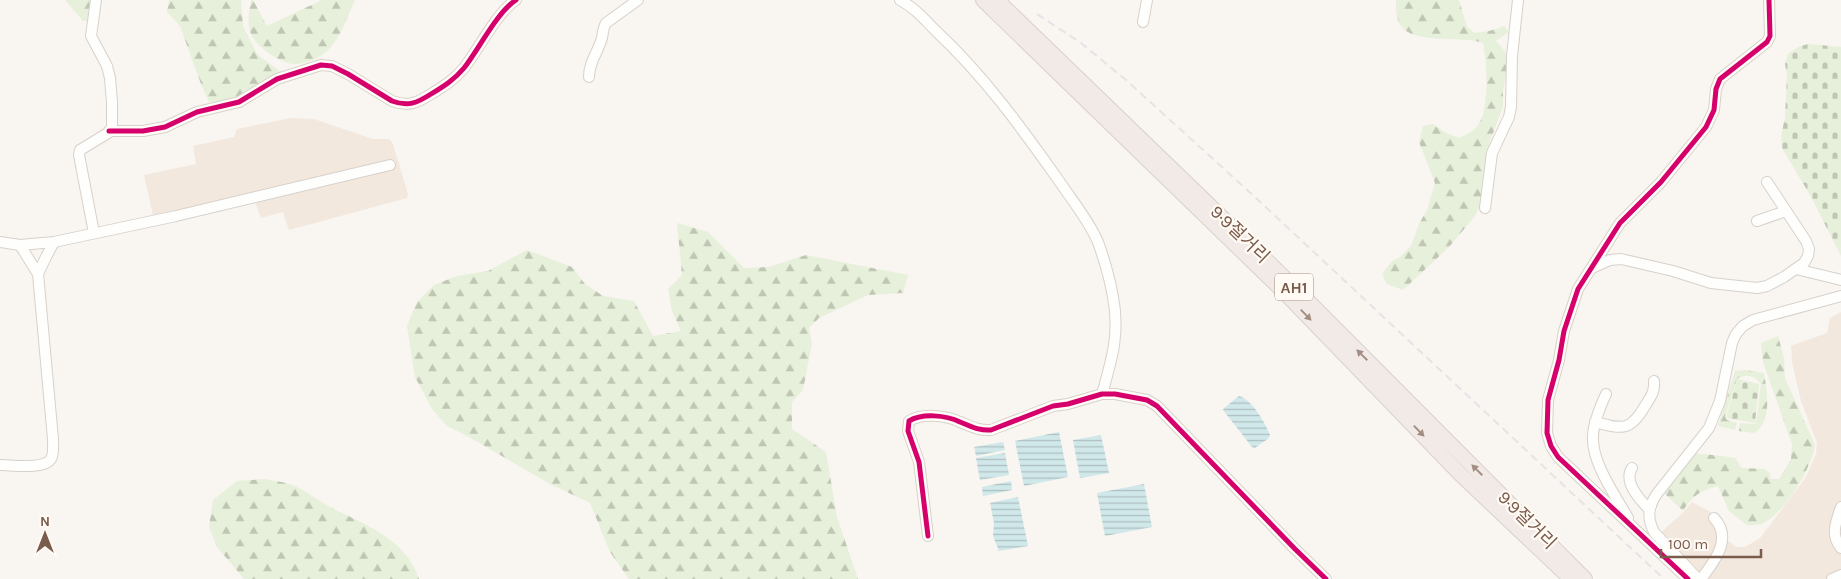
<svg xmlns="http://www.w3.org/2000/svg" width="1841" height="579" font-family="Karla,'Noto Sans KR',sans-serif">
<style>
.residential{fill:#f2e8de}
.forest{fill:url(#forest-firs)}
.cemetery{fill:url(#cemetery-stones)}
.water{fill:url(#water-rules)}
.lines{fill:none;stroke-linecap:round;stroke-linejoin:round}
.minor-casing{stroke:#d7d1cb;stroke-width:12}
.highway-casing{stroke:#dad1cc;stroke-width:16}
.minor{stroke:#fefefd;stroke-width:10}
.highway{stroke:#f2eae7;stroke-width:14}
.rail{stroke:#e6e3e7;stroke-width:2;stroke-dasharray:8 5;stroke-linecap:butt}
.cycleway-casing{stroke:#fffaf3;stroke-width:8}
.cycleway{stroke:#d6006c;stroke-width:5}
.oneway{fill:#a48e83}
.labels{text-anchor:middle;stroke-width:4.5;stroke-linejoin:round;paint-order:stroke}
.shield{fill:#fffaf3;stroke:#a28b7f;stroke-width:1}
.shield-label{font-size:16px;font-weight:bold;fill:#7a5c4d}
.street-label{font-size:18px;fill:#7a5c4d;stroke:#fffaf3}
</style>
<defs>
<pattern id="forest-firs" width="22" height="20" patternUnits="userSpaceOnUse" patternTransform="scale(1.25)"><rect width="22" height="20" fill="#e7f0db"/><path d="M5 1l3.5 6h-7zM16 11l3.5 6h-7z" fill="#c0c6b4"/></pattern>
<pattern id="cemetery-stones" width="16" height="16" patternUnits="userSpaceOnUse" patternTransform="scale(1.25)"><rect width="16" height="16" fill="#e7f0db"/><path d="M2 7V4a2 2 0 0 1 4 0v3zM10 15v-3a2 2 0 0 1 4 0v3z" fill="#c0c6b4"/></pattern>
<pattern id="water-rules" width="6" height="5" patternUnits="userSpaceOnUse" patternTransform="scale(1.25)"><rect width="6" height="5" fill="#d0e8ea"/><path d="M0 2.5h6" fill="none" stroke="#aebfc0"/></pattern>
</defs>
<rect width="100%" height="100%" fill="#f9f5f0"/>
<g class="residential">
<path d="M291 118 314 119 373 139H389L393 144 408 194 407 198 289 230 283 212 261 218 255 202 155 225 144 175 196 164 193 146 234 137 237 129Z"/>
<path d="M1841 312V579H1703L1660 533 1683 513 1692 502 1720 517 1726 539 1736 547H1745L1760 538 1806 477 1816 454 1817 443 1801 401 1792 362 1791 346 1827 333 1830 318Z"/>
</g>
<g class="forest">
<path d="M65 0H90L87 21H83Z"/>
<path d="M169 0H241L243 26 257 54 282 73 234 101 209 102 201 84 180 26 167 12Z"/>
<path d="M251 0H253L267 26 322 0H355C347 17 341 38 327 51 319 58 306 64 295 64 282 64 260 49 253 38 246 27 249 12 251 0Z"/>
<path d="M1396 0H1459L1467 27 1475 33 1489 31 1504 26 1509 32 1496 41 1505 51 1508 63 1503 90V107L1490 141 1485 162 1481 204 1475 216 1449 247 1403 290 1387 284 1382 274 1392 261 1400 257 1411 246 1419 224 1427 210 1435 183 1419 142 1423 126 1433 124 1446 133 1459 138C1467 134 1473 132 1478 125 1490 108 1487 62 1483 43 1463 35 1414 45 1401 26 1396 19 1396 9 1396 0Z"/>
<path d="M677 223 708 232 744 268 768 267 806 255 908 275 903 293 868 295 819 318 809 328 812 343 803 390 792 402V429L826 452 837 517 858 579H629L610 552 590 503 550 484 469 437 447 426 432 409 415 377 407 326 417 302 434 285 457 276 488 271 527 250 572 267 585 284 603 296 634 301 653 336 681 331 672 311 668 289 682 275Z"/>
<path d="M1778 336 1784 358 1785 378 1815 445C1812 468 1784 514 1762 524 1758 525 1752 525 1747 525L1729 511 1718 486C1701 490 1692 496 1683 511L1663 492 1692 454C1695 453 1732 457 1734 458 1738 460 1738 464 1742 468L1764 469 1769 472 1771 479H1779L1791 459 1792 444 1763 362 1761 343Z"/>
<path d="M1745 370 1764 373C1767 392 1773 421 1754 433L1739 431 1740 423 1756 424 1761 384C1755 376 1746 373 1737 379L1725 417 1727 420 1737 423 1735 430 1718 426 1735 371Z"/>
<path d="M265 479C274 481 286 482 295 486 308 492 319 501 332 508 366 525 406 539 419 579H244L217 547 209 527 213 500 237 481Z"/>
</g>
<g class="cemetery">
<path d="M1808 44 1841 47V256L1810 195 1782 148 1781 137 1785 117 1787 76 1785 64 1788 54 1798 47Z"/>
<path d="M1737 379 1759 384 1755 423 1726 418Z"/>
</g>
<g class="water">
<path d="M1239 396C1252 399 1265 423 1270 435L1269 438 1255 448 1252 447 1223 410 1224 408Z"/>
<path d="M1059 432 1068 477 1024 486 1015 441Z"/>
<path d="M1101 435 1109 473 1080 478 1073 440Z"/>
<path d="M1003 442 1005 450 976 456 974 447Z"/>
<path d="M1005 453 1009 475 980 480 976 458Z"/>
<path d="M1011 481 1012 490 983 496 982 487Z"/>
<path d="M1144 484 1152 527 1105 536 1097 493Z"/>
<path d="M1018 497 1028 546 999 551 993 536 994 523 990 503Z"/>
</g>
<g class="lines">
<defs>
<g id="minor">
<path d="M900 0C915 8 925 20 937 32 983 75 1021 127 1057 178 1071 199 1088 219 1098 242 1104 259 1110 279 1113 297 1120 333 1112 359 1102 394"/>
<path d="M1143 22 1147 0"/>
<path d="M589 77C589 62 598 52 602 38 603 32 603 28 606 23L638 0"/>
<path d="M109 131H143L165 127 197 112 239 102 277 79 321 65 332 66 348 74 392 101C408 107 417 103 431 94 444 86 455 79 464 68 479 49 497 12 516 0"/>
<path d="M1485 208 1492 153 1509 117 1511 107 1512 56 1518 0"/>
<path d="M1757 221 1786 211"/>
<path d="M94 233 79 155 80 150 108 133 112 128V102L110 78 107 66 91 36 96 0"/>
<path d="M0 242 20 245 54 242 176 216 390 165"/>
<path d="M1592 268 1610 260 1621 259 1673 271 1711 283 1757 288 1767 286 1784 277 1804 263 1808 256 1809 249 1806 241 1767 182"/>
<path d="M1796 269 1841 280"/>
<path d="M38 274 46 257 54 242"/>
<path d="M1606 394C1600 407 1594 421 1593 435 1591 462 1615 495 1628 518"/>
<path d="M1595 422C1622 429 1630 432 1645 406 1651 397 1655 391 1654 381"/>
<path d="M0 465C12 465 44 470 51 459 54 454 53 445 53 439L38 274 20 245"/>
<path d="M1632 468C1623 482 1640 500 1649 509"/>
<path d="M1841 507C1836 522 1830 535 1841 548"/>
<path d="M928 536 919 462 908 431 909 421C922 413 946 415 960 422 971 426 978 431 991 430L1053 406 1068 404 1102 394H1115L1147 400 1157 406 1295 549 1326 579"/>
<path d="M1688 579 1558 457 1551 446 1547 433 1548 400 1559 360 1564 331 1578 289 1620 223 1661 182 1706 127 1714 110 1716 89 1720 79 1767 42 1770 36 1769 0"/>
<path d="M1698 579 1654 532C1647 518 1648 508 1656 495L1709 428 1720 401 1732 343 1736 334 1743 326 1753 320 1841 296"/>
<path d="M1701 579C1715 561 1733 538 1714 518"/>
<path d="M1832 579 1841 575"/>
</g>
<g id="highway">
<path d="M983 0 1283 291 1461 475 1571 579"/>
<path d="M997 0 1294 287 1585 579"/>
</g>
</defs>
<use href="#minor" class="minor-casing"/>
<use href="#highway" class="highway-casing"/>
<use href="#minor" class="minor"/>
<use href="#highway" class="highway"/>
<path class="rail" d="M1037 14 1081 43 1126 80 1256 198 1664 579"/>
<defs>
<g id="cycleway">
<path d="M109 131H143L165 127 197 112 239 102 277 79 321 65 332 66 348 74 392 101C408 107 417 103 431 94 444 86 455 79 464 68 479 49 497 12 516 0"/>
<path d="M928 536 919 462 908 431 909 421C922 413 946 415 960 422 971 426 978 431 991 430L1053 406 1068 404 1102 394H1115L1147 400 1157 406 1295 549 1326 579"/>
<path d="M1688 579 1558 457 1551 446 1547 433 1548 400 1559 360 1564 331 1578 289 1620 223 1661 182 1706 127 1714 110 1716 89 1720 79 1767 42 1770 36 1769 0"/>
</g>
</defs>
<use href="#cycleway" class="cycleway-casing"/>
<use href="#cycleway" class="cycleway"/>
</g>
<defs><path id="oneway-solid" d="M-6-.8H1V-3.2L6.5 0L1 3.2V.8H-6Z" transform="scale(1.25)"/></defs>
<g class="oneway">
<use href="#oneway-solid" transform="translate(1306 315) rotate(46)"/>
<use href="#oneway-solid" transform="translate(1362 355) rotate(-135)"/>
<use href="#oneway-solid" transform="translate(1419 431) rotate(46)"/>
<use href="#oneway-solid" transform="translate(1477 470) rotate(-135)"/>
</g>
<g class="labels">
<rect class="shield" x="1275" y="273.5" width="38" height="27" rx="4"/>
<g class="shield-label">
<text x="1294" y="293">AH1</text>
</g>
<g class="street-label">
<text transform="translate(1240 234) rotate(44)" y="6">9·9절거리</text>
<text transform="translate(1527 520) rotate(45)" y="6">9·9절거리</text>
</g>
</g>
<g transform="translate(45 534)" stroke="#fffaf3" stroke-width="4" paint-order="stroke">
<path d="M0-4L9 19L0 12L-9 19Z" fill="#7a5c4d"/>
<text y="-8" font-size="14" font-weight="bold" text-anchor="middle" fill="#7a5c4d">N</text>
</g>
<path d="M1661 549v8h100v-8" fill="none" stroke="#7a5c4d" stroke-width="2.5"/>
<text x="1668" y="549" font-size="15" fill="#7a5c4d" stroke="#fffaf3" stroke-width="4" paint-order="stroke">100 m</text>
</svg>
